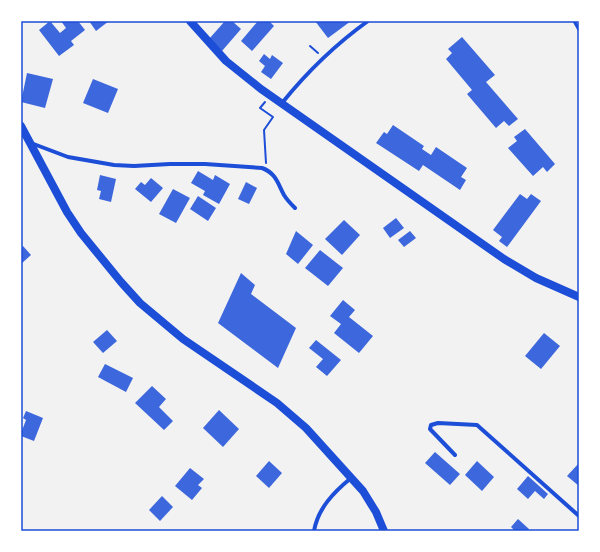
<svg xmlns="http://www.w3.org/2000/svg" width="600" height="552" font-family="'Source Sans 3',sans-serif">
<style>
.building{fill:#3d67dc}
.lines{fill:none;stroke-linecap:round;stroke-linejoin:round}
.path{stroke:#1d4ed8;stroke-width:2}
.service{stroke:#1d4ed8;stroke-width:3}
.minor{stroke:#1d4ed8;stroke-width:4}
.secondary{stroke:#1d4ed8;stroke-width:8}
.neatline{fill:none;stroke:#1d4ed8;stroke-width:1.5}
</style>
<rect width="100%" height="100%" fill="#f2f2f2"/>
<g class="building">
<path d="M50 21 60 33 66 28 61 21H78L85 30 71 41 74 45 59 56 39 30Z"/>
<path d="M89 21H109L96 31Z"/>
<path d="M225 21H232L241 29 222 51 209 39Z"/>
<path d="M258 21H269L274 26 252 51 241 41Z"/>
<path d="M315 21H351L328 38Z"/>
<path d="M462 37 495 75 486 82 518 119 509 126 504 121 496 128 467 94 472 90 446 59 452 53 448 49Z"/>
<path d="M264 54 270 59 272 55 283 63 271 79 261 72 265 66 259 61Z"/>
<path d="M27 73 53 79 45 108 21 102Z"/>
<path d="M93 79 118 89 108 113 83 103Z"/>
<path d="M393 125 424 146 422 149 431 155 436 147 467 168 461 177 466 180 460 190 423 165 419 171 376 143 384 132 387 134Z"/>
<path d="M525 129 555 164 547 172 543 167 533 176 508 148 517 141 514 137Z"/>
<path d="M198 171 213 180 215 175 230 184 219 204 203 195 205 191 191 183Z"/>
<path d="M100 175 116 179 111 202 99 199 101 191 97 190Z"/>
<path d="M151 178 163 188 151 202 135 189 141 182 145 185Z"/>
<path d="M246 182 257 188 249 204 238 199Z"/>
<path d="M173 189 190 198 176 223 159 214Z"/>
<path d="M520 194 527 199 531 194 541 201 507 247 499 241 502 237 493 230Z"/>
<path d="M198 196 216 208 208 221 190 209Z"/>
<path d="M396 218 404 228 390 238 383 228Z"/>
<path d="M344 220 360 235 342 255 325 239Z"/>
<path d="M296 231 313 245 298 264 286 254Z"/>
<path d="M410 231 416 238 404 247 398 240Z"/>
<path d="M23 246 31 255 21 264V248Z"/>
<path d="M320 250 343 268 328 286 305 268Z"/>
<path d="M241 273 255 285 251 294 296 328 278 368 218 323Z"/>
<path d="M343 300 355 310 349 317 373 336 359 353 334 333 341 324 330 316Z"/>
<path d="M107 330 117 341 103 353 93 342Z"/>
<path d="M544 333 560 346 541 369 525 356Z"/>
<path d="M316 340 341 360 327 376 316 367 323 359 309 348Z"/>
<path d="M105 364 133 378 126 392 98 377Z"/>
<path d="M152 386 166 399 159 407 173 421 164 430 135 403Z"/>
<path d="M219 410 239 429 223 447 203 428Z"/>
<path d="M26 411 43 418 34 441 21 436V433L26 420 23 418Z"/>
<path d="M435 452 460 474 450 485 425 463Z"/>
<path d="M269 461 282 473 269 488 256 476Z"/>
<path d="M477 461 494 477 482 491 465 475Z"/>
<path d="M579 463V486L567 476Z"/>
<path d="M190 468 204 479 198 485 202 488 192 500 175 486Z"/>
<path d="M528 476 548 494 544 499 535 491 528 499 517 489Z"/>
<path d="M162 496 173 507 160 521 149 510Z"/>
<path d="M518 519 529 529 527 531H515L511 527Z"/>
</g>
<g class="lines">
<g class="path">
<path d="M310 46 318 53"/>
<path d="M265 102 260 108 273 117 264 130 266 163"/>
</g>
<path class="service" d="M574 21 579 30"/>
<g class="minor">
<path d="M282 103C307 72 336 44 368 21"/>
<path d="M31 143 68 157 114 165 134 166 170 164H205L262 168C276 173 278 184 284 195 287 200 291 204 295 208"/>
<path d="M455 455 430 429 431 425 438 423 477 425 579 516"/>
<path d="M314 531C318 508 334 492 351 478"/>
</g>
<g class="secondary">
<path d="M190 21 226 61 261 89 504 259 536 278 579 297"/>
<path d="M21 126 67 212 81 233 121 282 140 303 183 339 277 403 306 428 363 491 376 512 384 531"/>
</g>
</g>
<rect width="600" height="552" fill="none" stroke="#ffffff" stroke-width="44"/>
<rect x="22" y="22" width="556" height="508" class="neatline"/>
</svg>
